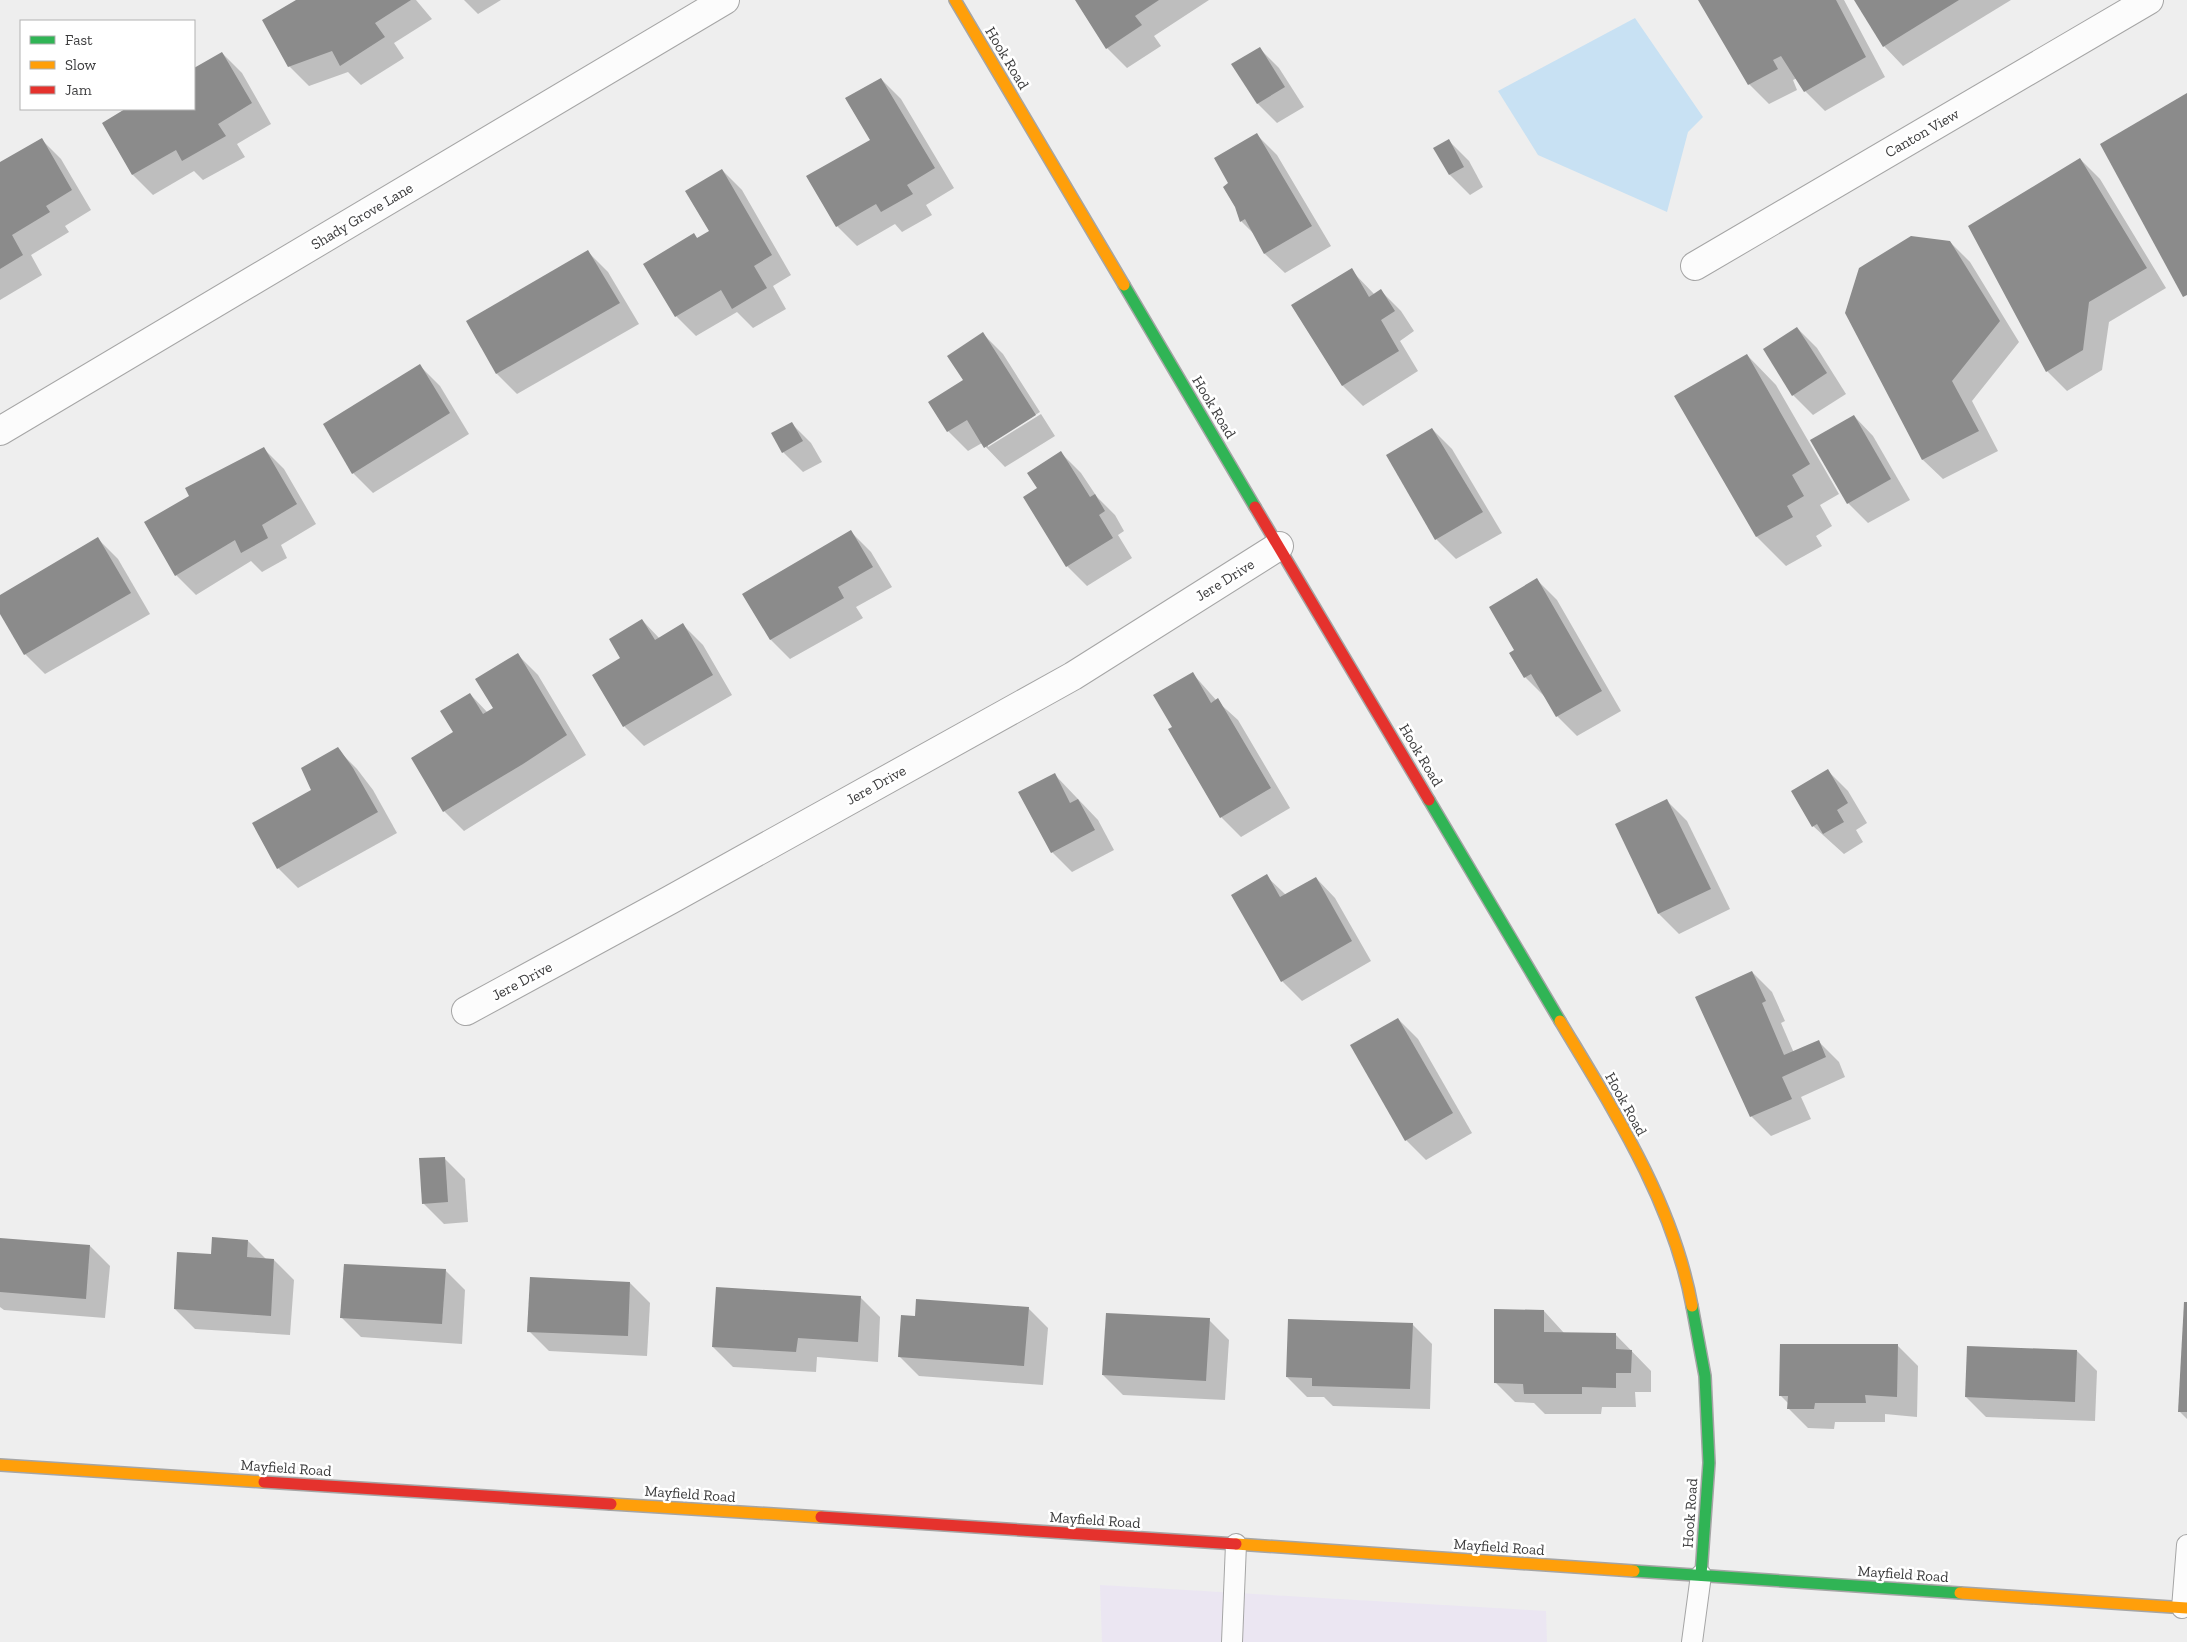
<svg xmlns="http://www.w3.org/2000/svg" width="2187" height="1642" font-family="'Zilla Slab',serif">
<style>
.education{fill:#ebe6f2}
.water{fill:#c8e1f3}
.shadow{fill:#0003}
.building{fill:#8b8b8b}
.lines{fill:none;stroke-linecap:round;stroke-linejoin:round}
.lane-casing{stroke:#a5a5a5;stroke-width:22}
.street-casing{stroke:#a5a5a5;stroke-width:30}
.fast-casing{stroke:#a5a5a5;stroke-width:14}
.slow-casing{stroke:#a5a5a5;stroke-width:14}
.jam-casing{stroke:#a5a5a5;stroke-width:14}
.lane{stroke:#fcfcfc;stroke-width:20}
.street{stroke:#fcfcfc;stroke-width:28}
.fast{stroke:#30b455;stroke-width:11}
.slow{stroke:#ff9f0a;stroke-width:11}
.jam{stroke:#e5322d;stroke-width:11}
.labels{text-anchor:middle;stroke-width:5;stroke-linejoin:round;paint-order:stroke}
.street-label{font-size:15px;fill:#3b3b3c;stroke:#fff}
</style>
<rect width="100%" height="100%" fill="#eee"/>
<path class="education" d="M1100 1585 1546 1611 1547 1642H1102Z"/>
<path class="water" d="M1635 18 1703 117 1688 132 1667 212 1538 155 1498 91Z"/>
<g class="shadow">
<path d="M299 0H416L432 19 394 43 404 58 361 85 348 72 309 86 289 66Z"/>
<path d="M464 0H501L478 14Z"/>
<path d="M1077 0H1209L1154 36 1161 46 1127 68 1107 48Z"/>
<path d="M1699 0H1844L1885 77 1825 111 1805 91 1797 78 1793 80 1797 90 1769 104 1749 84Z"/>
<path d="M1856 0H2011L1903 66 1884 46Z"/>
<path d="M1259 48 1279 68 1304 107 1277 123 1257 103Z"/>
<path d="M222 53 242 73 271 124 237 144 245 157 203 180 194 171 153 195 133 175 103 123 128 109H194V70Z"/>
<path d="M881 79 901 99 954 188 926 205 932 215 902 232 895 224 857 246 837 226 871 140Z"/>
<path d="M1257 135 1277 155 1331 246 1285 273 1265 254 1256 236 1241 221 1230 184Z"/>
<path d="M41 139 61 159 91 210 65 226 69 232 31 255 42 275 0 300V164Z"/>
<path d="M1449 141 1469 161 1483 187 1470 195 1450 175 1435 149Z"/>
<path d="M2080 159 2100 179 2166 288 2109 322 2102 370 2067 391 2047 371Z"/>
<path d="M722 170 742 190 791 275 773 286 786 309 753 328 737 312 696 336 676 316 645 265 694 235 698 239 711 232Z"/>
<path d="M1950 242 1970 262 2019 342 1972 401 1998 451 1943 479 1923 460 1846 313Z"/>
<path d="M588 252 608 272 639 324 517 394 497 374 467 322Z"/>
<path d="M1351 270 1375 295 1381 291 1401 311 1414 331 1400 341 1418 371 1363 406 1343 386 1293 306Z"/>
<path d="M1797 328 1817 348 1846 394 1813 415 1793 395Z"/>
<path d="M983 334 1003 354 1040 412 988 444V447L1041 414 1055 436 1005 467 982 443 968 451 948 431Z"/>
<path d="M1747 355 1776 385 1839 494 1820 505 1832 526 1816 536 1822 546 1786 566 1757 537Z"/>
<path d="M420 366 440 386 469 434 373 493 353 473Z"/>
<path d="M1854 416 1873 436 1910 500 1868 523 1848 503Z"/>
<path d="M791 423 811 443 822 462 803 472 783 452Z"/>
<path d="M1432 429 1452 449 1502 533 1456 559 1436 539Z"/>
<path d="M264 449 284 469 316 524 281 545 287 558 262 572 251 561 196 595 176 575 191 496Z"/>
<path d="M1061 453 1081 473 1097 497 1115 515 1124 531 1118 535 1132 558 1087 586 1067 566 1038 489Z"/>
<path d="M851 532 871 552 892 587 856 607 863 618 790 659 770 639Z"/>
<path d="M98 539 118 559 150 614 45 674 25 654 0 611V596Z"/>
<path d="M1537 580 1557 600 1621 711 1577 736 1557 716 1546 698 1525 677 1516 650Z"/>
<path d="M642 620 660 639 683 625 703 645 732 695 644 746 624 726 594 675 622 658Z"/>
<path d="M518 655 538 675 586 755 464 831 444 811 412 758 455 733 470 694 488 713 494 709Z"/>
<path d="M1193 674 1217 701 1238 720 1290 808 1241 837 1221 817 1174 727Z"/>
<path d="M337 749 357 769 373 790 397 833 298 888 278 868 313 791Z"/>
<path d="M1828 771 1848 791 1867 823 1856 830 1863 842 1844 854 1813 826 1793 792Z"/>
<path d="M1055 775 1098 820 1114 850 1072 872 1052 852Z"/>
<path d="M1667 801 1687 821 1730 909 1679 934 1659 914 1616 824Z"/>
<path d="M1266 876 1286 895 1316 878 1335 898 1371 961 1302 1001 1282 981Z"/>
<path d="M1752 972 1772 992 1785 1021 1781 1023 1794 1053 1819 1042 1839 1062 1845 1077 1801 1097 1811 1119 1771 1136 1751 1116 1697 998Z"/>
<path d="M1398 1019 1418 1039 1472 1133 1426 1160 1406 1140 1352 1045Z"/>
<path d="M445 1159 465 1179 468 1222 444 1224 424 1204 421 1160Z"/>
<path d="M0 1239 90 1246 110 1266 105 1318 4 1310 0 1307Z"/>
<path d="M248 1241 267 1260H274L294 1280 290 1335 195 1329 175 1309 212 1256Z"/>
<path d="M445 1270 465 1290 462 1344 361 1337 341 1317Z"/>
<path d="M630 1283 650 1303 647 1356 549 1351 529 1331Z"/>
<path d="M860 1297 880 1317 878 1362 817 1357 816 1372 733 1367 713 1347Z"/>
<path d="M2187 1303V1419L2180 1412Z"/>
<path d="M1028 1308 1048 1328 1043 1385 919 1376 899 1356 916 1317Z"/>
<path d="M1544 1311 1564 1333 1615 1334 1651 1371V1392H1635L1636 1407H1602L1601 1414H1545L1534 1403 1515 1402 1495 1382Z"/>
<path d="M1209 1320 1229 1340 1225 1400 1123 1395 1103 1375Z"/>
<path d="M1412 1324 1432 1344 1430 1409 1333 1406 1324 1397H1307L1287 1377Z"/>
<path d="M1898 1346 1918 1366 1917 1417 1885 1414V1422H1835L1834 1429 1808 1428 1788 1408V1403L1780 1395Z"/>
<path d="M2077 1351 2097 1371 2095 1421 1986 1417 1966 1397Z"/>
</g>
<g class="building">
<path d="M296 0H411L375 23 385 37 340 66 332 51 288 67 262 20Z"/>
<path d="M1075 0H1159L1135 16 1142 25 1106 49Z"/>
<path d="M1698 0H1836L1866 57 1804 92 1781 56 1773 60 1778 69 1748 85Z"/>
<path d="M1854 0H1959L1883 47Z"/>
<path d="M1260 47 1285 87 1257 104 1231 64Z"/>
<path d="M222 52 252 103 218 124 226 136 182 161 176 150 132 175 102 123 125 109H194V68Z"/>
<path d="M881 78 935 168 907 185 913 194 881 212 876 204 836 227 806 176 870 140 845 98Z"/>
<path d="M2187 93V295L2183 297 2100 144Z"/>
<path d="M1257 133 1312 226 1264 254 1245 219 1240 222 1235 207 1223 187 1228 183 1214 158Z"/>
<path d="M42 138 72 190 46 206 50 212 12 235 23 255 0 269V162Z"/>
<path d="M1449 139 1464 167 1449 175 1433 148Z"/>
<path d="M2080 158 2147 268 2089 302 2083 350 2046 372 1968 226Z"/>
<path d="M722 169 772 255 754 266 767 288 732 309 721 290 675 317 643 264 694 233 697 238 709 231 685 191Z"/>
<path d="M1911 236 1950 241 2000 321 1952 381 1979 431 1922 460 1845 313 1859 268Z"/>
<path d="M588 250 620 303 496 374 466 321Z"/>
<path d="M1352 268 1369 297 1381 289 1395 311 1381 320 1399 351 1342 386 1291 305Z"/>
<path d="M1797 327 1827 373 1792 396 1763 349Z"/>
<path d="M983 332 1036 415 984 448 967 420 947 432 928 402 963 380 947 356Z"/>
<path d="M1747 354 1810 464 1792 475 1804 496 1787 506 1793 517 1756 537 1674 396Z"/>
<path d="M420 364 450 413 352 474 323 424Z"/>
<path d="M1854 415 1891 479 1847 504 1810 440Z"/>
<path d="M792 422 803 441 782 453 771 433Z"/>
<path d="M1432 428 1483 512 1435 540 1386 455Z"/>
<path d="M264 447 297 504 262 525 268 538 241 553 235 540 175 576 144 522 189 496 185 488Z"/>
<path d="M1061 451 1090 497 1095 494 1105 511 1099 515 1113 538 1066 567 1023 497 1037 488 1027 473Z"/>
<path d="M851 530 873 567 838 587 844 598 770 640 742 594Z"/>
<path d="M98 537 131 593 24 655 0 614V595Z"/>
<path d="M1537 578 1602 691 1556 717 1531 674 1524 678 1509 653 1514 650 1489 607Z"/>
<path d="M642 619 655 640 683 623 713 675 623 727 592 675 620 658 609 639Z"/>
<path d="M518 653 567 735 523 764 443 812 411 758 453 732 440 711 470 693 483 714 493 708 475 679Z"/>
<path d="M1193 672 1211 703 1218 698 1271 788 1220 818 1168 729 1172 727 1153 695Z"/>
<path d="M338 747 353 768 378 812 277 869 252 823 311 790 301 768Z"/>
<path d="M1828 769 1848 803 1837 810 1844 822 1823 834 1817 824 1812 827 1791 791Z"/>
<path d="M1055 773 1070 803 1078 799 1095 830 1051 853 1018 792Z"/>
<path d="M1667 799 1711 889 1658 914 1615 824Z"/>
<path d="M1267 874 1280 897 1316 877 1352 941 1281 982 1231 895Z"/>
<path d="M1752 971 1766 1001 1762 1003 1784 1055 1819 1040 1826 1057 1782 1077 1792 1099 1750 1117 1695 997Z"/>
<path d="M1398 1018 1453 1113 1405 1141 1350 1045Z"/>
<path d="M445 1157 448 1202 422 1204 419 1158Z"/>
<path d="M212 1237 248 1240 247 1257 274 1259 271 1316 174 1309 177 1252 211 1254Z"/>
<path d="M0 1238 90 1245 86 1299 0 1292Z"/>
<path d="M344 1264 446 1269 442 1324 340 1318Z"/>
<path d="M530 1277 630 1282 628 1336 527 1332Z"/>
<path d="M716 1287 861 1296 858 1342 798 1338 796 1352 712 1347Z"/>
<path d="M916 1299 1029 1307 1024 1366 898 1357 901 1315 915 1316Z"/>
<path d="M2184 1302H2187V1412H2178Z"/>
<path d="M1494 1309 1544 1310V1332L1616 1333V1349L1632 1350 1631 1373H1616V1388L1582 1387V1394H1524L1523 1384 1494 1383Z"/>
<path d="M1106 1313 1210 1318 1206 1381 1102 1375Z"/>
<path d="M1288 1319 1413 1323 1410 1389 1312 1386V1378L1286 1377Z"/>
<path d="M1780 1344H1898L1897 1397 1865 1395 1866 1403H1815L1814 1409H1787L1788 1396H1779Z"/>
<path d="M1967 1346 2077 1350 2075 1402 1965 1397Z"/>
</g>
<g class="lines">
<defs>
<g id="lane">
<path d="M2182 1608 2187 1545"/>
<path d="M1232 1642 1236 1544"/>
<path d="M1692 1642 1701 1575"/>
</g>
<g id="street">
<path d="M1695 266 2149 0"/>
<path d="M0 431 725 0"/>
<path d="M466 1011 670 900 1073 676 1279 546"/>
</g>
<g id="fast">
<path d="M1124 285 1255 507"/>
<path d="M1429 800 1560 1021"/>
<path d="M1692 1306 1705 1376 1709 1463 1701 1575"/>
<path d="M1634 1571 1960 1593"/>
</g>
<g id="slow">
<path d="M955 0 1124 285"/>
<path d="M1560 1021C1614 1111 1673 1202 1692 1306"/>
<path d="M0 1465 264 1482"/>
<path d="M611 1504 821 1517"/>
<path d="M1236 1544 1634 1571"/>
<path d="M1960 1593 2187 1608"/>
</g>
<g id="jam">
<path d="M1255 507 1429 800"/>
<path d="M264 1482 611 1504"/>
<path d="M821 1517 1236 1544"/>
</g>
</defs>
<use href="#lane" class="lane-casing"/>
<use href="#street" class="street-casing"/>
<use href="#fast" class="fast-casing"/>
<use href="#slow" class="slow-casing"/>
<use href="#jam" class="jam-casing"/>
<use href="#lane" class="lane"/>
<use href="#street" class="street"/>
<use href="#fast" class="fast"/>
<use href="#slow" class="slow"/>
<use href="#jam" class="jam"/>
</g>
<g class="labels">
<g class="street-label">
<text transform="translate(1007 58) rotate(59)" y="5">Hook Road</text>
<text transform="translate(1922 133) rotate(-30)" y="5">Canton View</text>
<text transform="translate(362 216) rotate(-31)" y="5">Shady Grove Lane</text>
<text transform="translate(1214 407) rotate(59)" y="5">Hook Road</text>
<text transform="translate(1225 580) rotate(-32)" y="5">Jere Drive</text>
<text transform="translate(1421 755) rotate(59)" y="5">Hook Road</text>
<text transform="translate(876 785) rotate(-29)" y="5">Jere Drive</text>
<text transform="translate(522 981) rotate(-28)" y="5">Jere Drive</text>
<text transform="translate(1626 1104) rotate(61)" y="5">Hook Road</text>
<text transform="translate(286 1468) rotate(4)" y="5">Mayfield Road</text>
<text transform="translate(690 1494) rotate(4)" y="5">Mayfield Road</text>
<text transform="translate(1690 1513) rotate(-86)" y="5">Hook Road</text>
<text transform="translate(1095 1520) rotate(4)" y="5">Mayfield Road</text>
<text transform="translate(1499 1547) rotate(4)" y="5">Mayfield Road</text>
<text transform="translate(1903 1574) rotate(4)" y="5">Mayfield Road</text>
</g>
</g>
<rect x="20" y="20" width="175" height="90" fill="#ffffff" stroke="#b1b1b1"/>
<rect x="30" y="36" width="25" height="8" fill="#30b455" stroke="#b1b1b1"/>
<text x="65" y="45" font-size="15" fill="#3b3b3c">Fast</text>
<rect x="30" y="61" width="25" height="8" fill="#ff9f0a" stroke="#b1b1b1"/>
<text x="65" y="70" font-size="15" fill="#3b3b3c">Slow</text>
<rect x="30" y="86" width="25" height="8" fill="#e5322d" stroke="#b1b1b1"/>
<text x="65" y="95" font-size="15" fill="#3b3b3c">Jam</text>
</svg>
